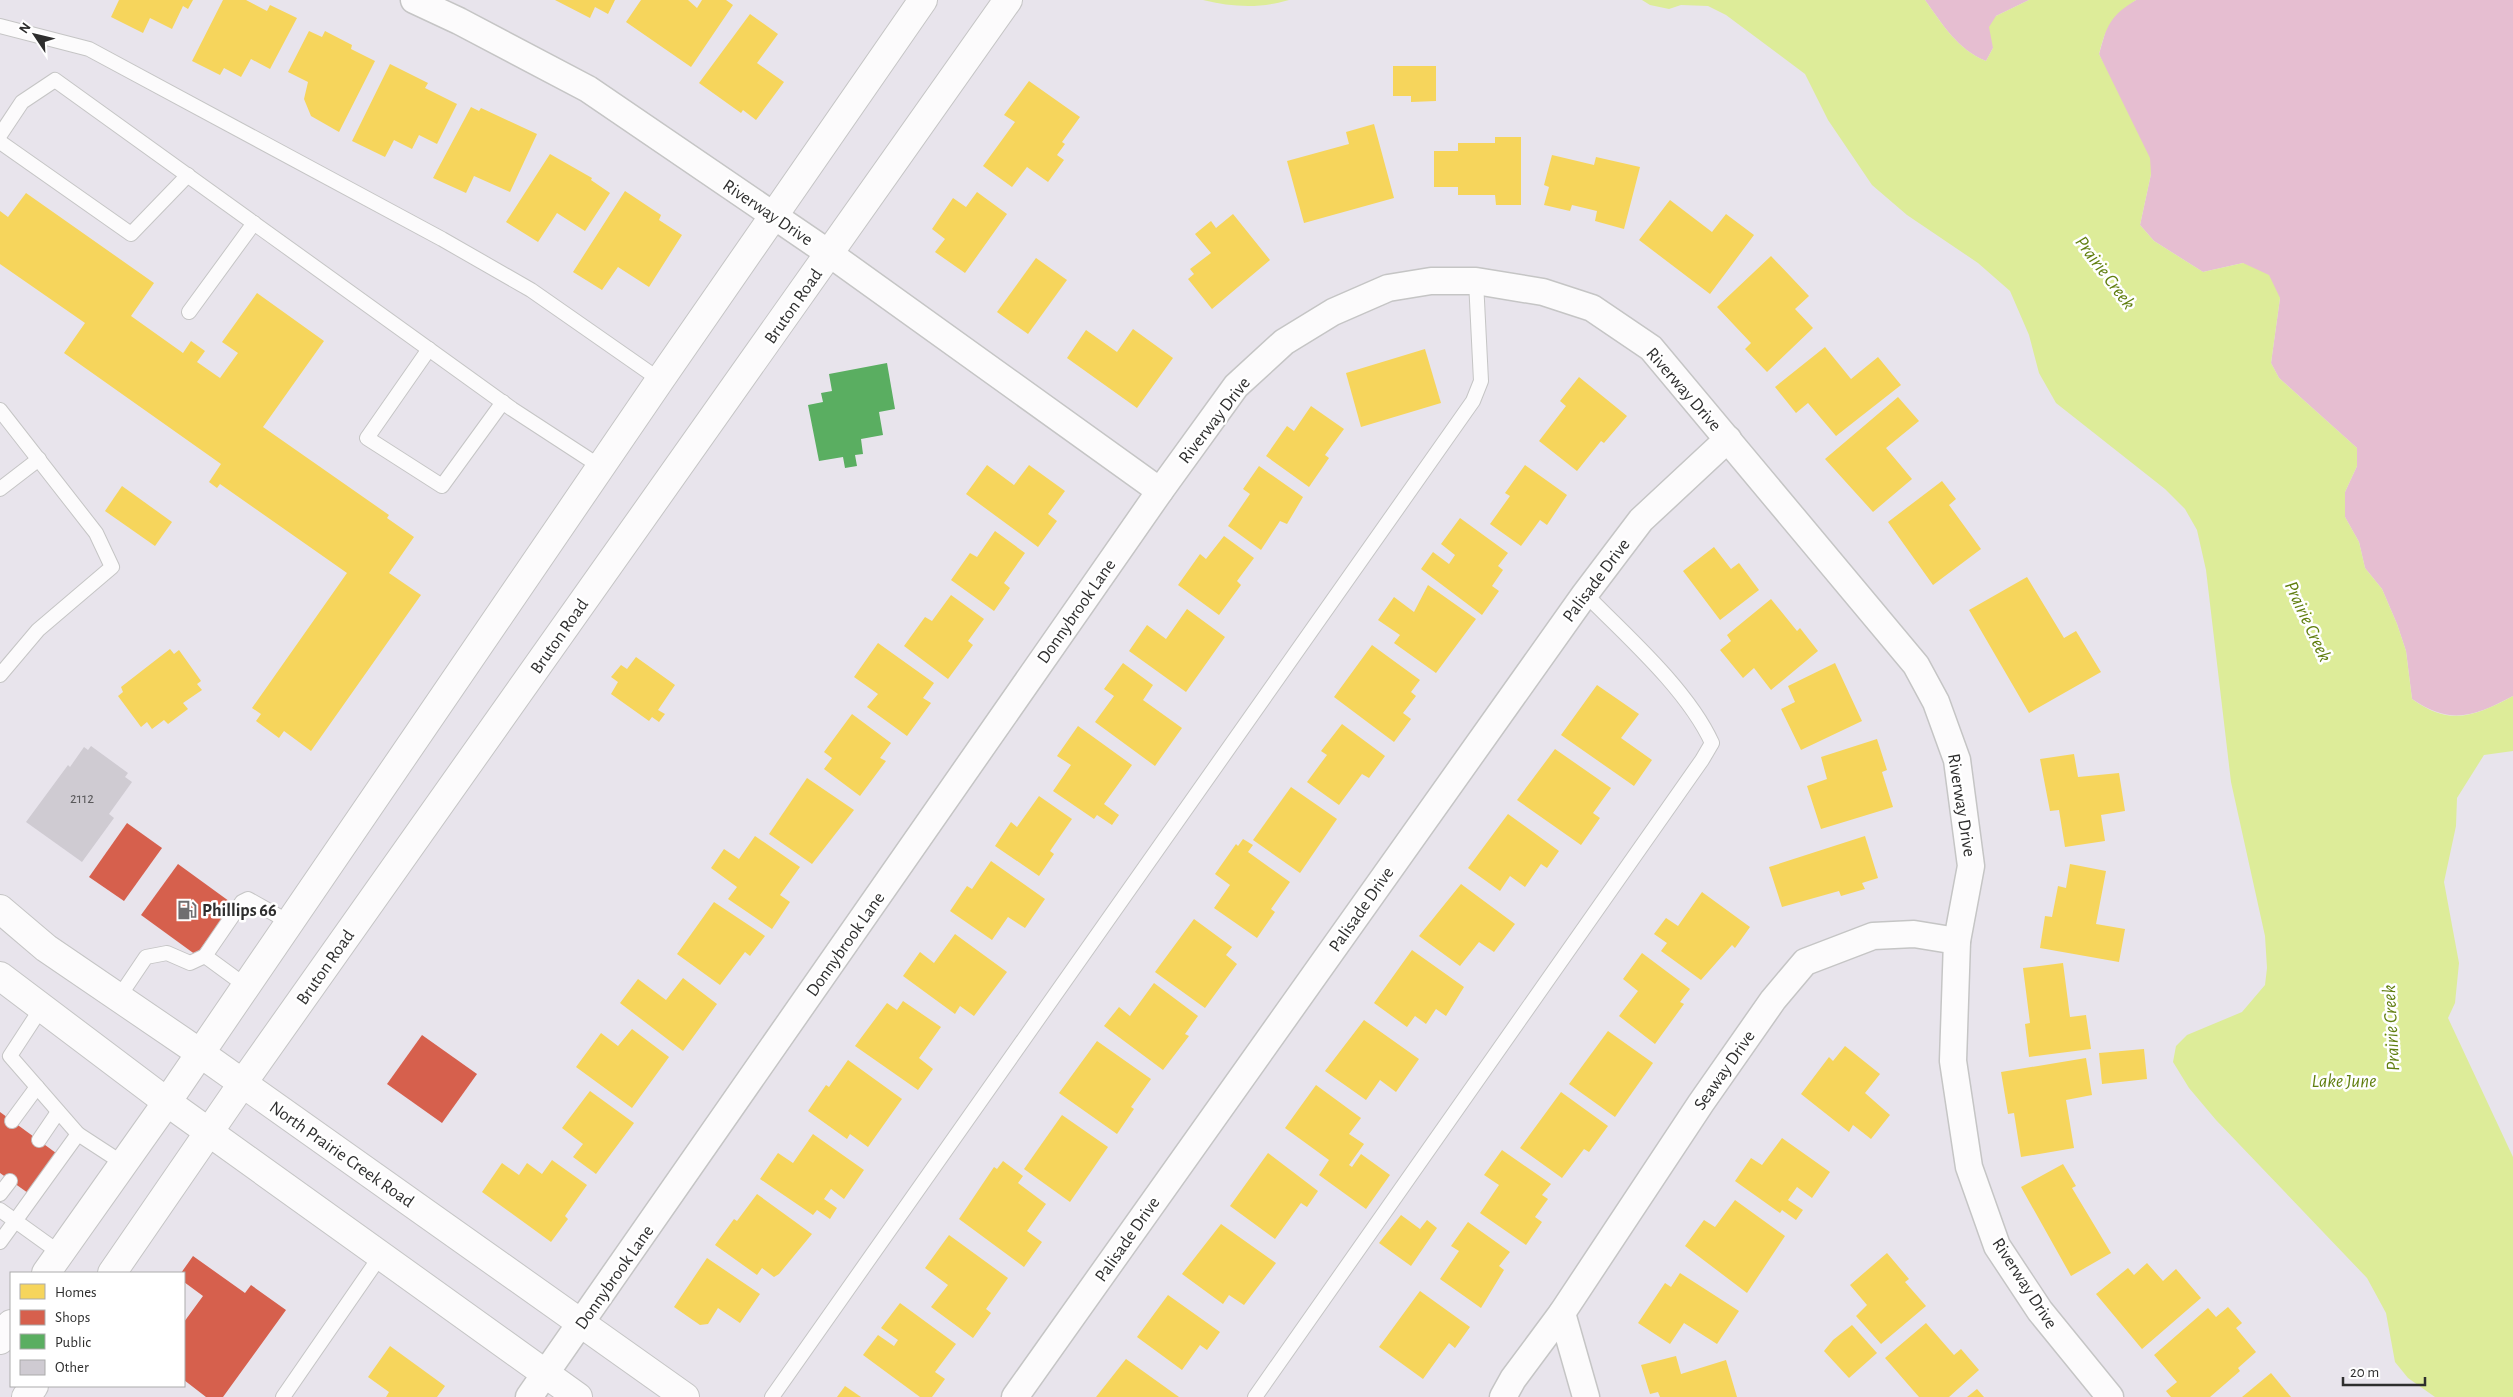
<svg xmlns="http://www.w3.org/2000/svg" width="2513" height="1397" font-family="'Alegreya Sans',sans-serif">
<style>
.green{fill:#e6bed1}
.water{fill:#ddec99}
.homes{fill:#f6d55c}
.shops{fill:#d6604d}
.public{fill:#5aae61}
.building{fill:#cfcbd2}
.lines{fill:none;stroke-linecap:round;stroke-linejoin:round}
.lane-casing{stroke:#c5c5c5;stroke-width:16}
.street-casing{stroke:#c5c5c5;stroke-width:29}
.secondary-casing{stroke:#c5c5c5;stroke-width:30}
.lane{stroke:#fcfbfc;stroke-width:14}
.street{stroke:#fcfbfc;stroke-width:26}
.secondary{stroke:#fcfbfc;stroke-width:28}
.labels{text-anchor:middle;stroke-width:5;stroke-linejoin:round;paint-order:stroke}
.number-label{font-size:15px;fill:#59585a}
.street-label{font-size:18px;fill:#2e2e2e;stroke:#fff}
.poi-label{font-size:18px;font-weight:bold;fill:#2e2e2e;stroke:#fff;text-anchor:start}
.water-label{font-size:19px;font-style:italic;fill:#607e0f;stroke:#fff}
</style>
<rect width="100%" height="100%" fill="#e8e4ec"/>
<g class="green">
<path d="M1925 0H2029L1996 16 1993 48 1986 61C1958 50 1942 24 1925 0Z"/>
<path d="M2136 0H2513V696C2475 716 2451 726 2412 699L2406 651 2397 624 2382 589 2365 568 2359 542 2345 517V492L2357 466V448L2279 378 2271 363 2280 298 2243 263 2203 272 2154 241 2140 225 2151 174 2099 54 2107 26 2117 11Z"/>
</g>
<g class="water">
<path d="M1203 0H1289C1259 9 1232 7 1203 0Z"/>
<path d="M1642 0H1925C1942 24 1958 50 1986 61L1993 48 1989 27 1996 16 2029 0H2136C2110 16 2107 25 2099 54L2150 158 2151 174 2140 225 2154 241 2203 272 2243 263 2269 275 2280 298 2271 363 2279 378 2357 448V466L2345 492V517L2359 542 2365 568 2382 589 2397 624 2406 651 2412 699C2451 727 2475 716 2513 696V751L2484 755 2457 798 2456 826 2444 882 2459 963 2455 1003 2448 1018 2513 1157V1397H2435L2408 1378 2395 1362 2386 1313 2367 1278 2216 1120 2189 1088 2173 1062 2176 1046 2187 1035 2242 1012 2265 985 2267 968 2265 936 2231 782 2206 570 2197 530 2185 509 2165 489 2056 403 2039 373 2029 335 2010 291 1978 263 1907 215 1872 185 1828 120 1805 74 1726 15 1708 6 1681 5 1669 9 1650 5Z"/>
</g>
<g class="homes">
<path d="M119 0H193L188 9 183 6 172 29 150 18 143 33 111 17Z"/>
<path d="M223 0H246L267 11 270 5 297 18 270 69 251 59 241 77 224 68 220 75 192 61Z"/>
<path d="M555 0H615L608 14 595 7 590 18Z"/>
<path d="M641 0H688L697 8 702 0H726L733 5 691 67 626 22Z"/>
<path d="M750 14 778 34 757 63 784 82 756 120 743 110 741 113 699 83Z"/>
<path d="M309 31 322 37 325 31 352 45 351 49 375 61 339 132 311 116 304 99 308 82 288 72Z"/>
<path d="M390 64 428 83 425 88 457 104 437 144 419 135 412 149 394 140 385 157 352 141Z"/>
<path d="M1393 66H1436V101L1411 102V96H1393Z"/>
<path d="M1029 81 1080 117 1062 142 1065 144 1057 155 1064 160 1048 182 1027 167 1012 187 983 166 1015 122 1004 115Z"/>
<path d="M471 107 479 111 481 108 537 134 510 192 474 176 466 193 433 178Z"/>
<path d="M1374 124 1394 198 1304 223 1287 161 1349 144 1346 132Z"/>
<path d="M1495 137H1521V205H1496L1495 195H1458V187H1434V151H1458V143H1495Z"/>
<path d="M550 154 592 178 591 180 610 193 585 231 557 213 538 242 506 222Z"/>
<path d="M1552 155 1594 165 1596 157 1640 167 1624 229 1595 221 1597 211 1572 205 1570 211 1544 205 1549 187 1544 185Z"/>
<path d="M625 191 661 215 659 220 682 235 649 287 618 267 602 290 573 272Z"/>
<path d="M977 192 1007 214 965 273 935 252 945 239 932 229 953 198 966 207Z"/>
<path d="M26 193 154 283 131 316 183 353 191 341 205 351 197 362 220 378 238 353 222 342 257 293 324 341 263 427 389 515 387 518 414 537 389 573 421 595 311 751 284 731 279 738 256 721 261 714 252 708 347 573 220 484 217 488 209 482 221 464 64 353 85 323 0 264V211L8 217Z"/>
<path d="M1670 200 1712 232 1726 214 1754 235 1710 294 1639 240Z"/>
<path d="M1233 214 1270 260 1212 309 1188 279 1194 274 1190 269 1211 253 1195 234 1211 221 1216 228Z"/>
<path d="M1771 256 1809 296 1795 309 1813 328 1767 372 1745 349 1751 343 1717 307Z"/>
<path d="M1036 258 1067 280 1028 334 997 312Z"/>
<path d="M1133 329 1173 358 1137 408 1067 358 1086 330 1117 352Z"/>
<path d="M1825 347 1851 379 1878 357 1901 385 1836 436 1808 403 1796 413 1775 387Z"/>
<path d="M1425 349 1441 403 1361 427 1346 373Z"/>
<path d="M1579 377 1627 416 1604 443 1601 441 1577 471 1539 441 1566 406 1560 401Z"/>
<path d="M1898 397 1919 421 1886 448 1912 479 1873 512 1825 459Z"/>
<path d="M1311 406 1344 429 1325 455 1329 458 1309 487 1266 456 1287 426 1294 431Z"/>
<path d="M987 465 1014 485 1029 465 1065 491 1048 514 1057 521 1038 547 966 494Z"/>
<path d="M1525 465 1567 495 1547 525 1540 520 1521 546 1490 524 1510 496 1505 493Z"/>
<path d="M1259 466 1303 497 1287 524 1280 521 1261 550 1228 526 1250 494 1243 489Z"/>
<path d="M1942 481 1956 499 1949 505 1981 549 1933 585 1888 522Z"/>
<path d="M122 486 172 522 155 546 105 511Z"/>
<path d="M1460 518 1508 553 1498 566 1503 570 1492 586 1499 591 1482 615 1421 569 1433 552 1449 564 1455 555 1441 544Z"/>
<path d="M995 531 1025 553 1004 583 1010 588 994 611 951 580 970 553 977 557Z"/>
<path d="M1224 536 1254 558 1237 581 1241 585 1219 615 1178 585 1200 554 1206 559Z"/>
<path d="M1714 547 1731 569 1739 563 1759 590 1720 620 1683 571Z"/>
<path d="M2027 577 2064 638 2076 631 2101 672 2029 713 1969 610Z"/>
<path d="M1428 585 1476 619 1436 673 1394 643 1400 635 1378 620 1394 597 1414 612Z"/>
<path d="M951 595 984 619 968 641 973 645 948 679 904 646 925 617 932 621Z"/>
<path d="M1771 599 1797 631 1800 628 1818 651 1771 690 1754 668 1743 678 1720 650 1731 641 1727 635Z"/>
<path d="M1187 609 1225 637 1186 692 1129 651 1147 625 1166 639Z"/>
<path d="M878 643 934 683 923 698 931 703 907 736 867 707 878 694 854 677Z"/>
<path d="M1372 645 1420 680 1411 692 1416 696 1403 713 1411 719 1394 742 1334 697Z"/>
<path d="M170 649 174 654 179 650 201 681 197 684 202 690 183 703 188 709 168 724 164 720 152 729 147 722 141 727 118 696 123 692 121 687Z"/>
<path d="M636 657 675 685 658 710 665 714 659 722 652 717 649 721 611 694 618 682 611 677 621 665 627 669Z"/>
<path d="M1123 663 1153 685 1143 700 1182 728 1155 766 1095 722 1114 696 1104 689Z"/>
<path d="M1835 663 1862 721 1801 750 1781 709 1795 702 1788 686Z"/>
<path d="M1597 685 1639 714 1621 738 1652 760 1634 786 1561 735Z"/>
<path d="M852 714 891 743 880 758 886 761 860 796 824 769 832 758 824 752Z"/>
<path d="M1342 724 1385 756 1369 778 1362 774 1339 805 1307 782 1327 755 1321 751Z"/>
<path d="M1078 726 1132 765 1104 804 1119 815 1112 825 1097 815 1094 819 1053 791 1071 765 1057 756Z"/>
<path d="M1877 739 1887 770 1882 772 1893 807 1821 829 1807 786 1827 779 1821 757Z"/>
<path d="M1555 749 1611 788 1593 813 1600 818 1581 845 1517 800Z"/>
<path d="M2074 754 2078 777 2119 773 2125 811 2101 815 2105 841 2065 847 2059 810 2050 811 2040 759Z"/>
<path d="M807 778 854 810 812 864 769 834Z"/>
<path d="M1291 787 1337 819 1300 873 1253 840Z"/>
<path d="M1039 796 1072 819 1050 851 1054 854 1039 876 995 846 1011 822 1017 827Z"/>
<path d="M1508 814 1559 851 1547 868 1541 864 1525 887 1510 876 1500 891 1468 868Z"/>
<path d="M755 836 800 867 780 895 790 902 772 929 728 899 737 887 711 868 724 849 739 859Z"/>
<path d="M1865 836 1878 878 1862 883 1865 889 1841 896 1839 891 1782 907 1769 867Z"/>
<path d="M1243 839 1253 845 1248 852 1290 882 1271 909 1275 912 1257 938 1214 908 1230 885 1215 874 1236 844 1238 846Z"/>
<path d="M991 861 1045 899 1025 928 1008 917 992 940 950 911 967 886 972 889Z"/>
<path d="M2070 864 2106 871 2096 924 2125 929 2119 962 2040 948 2045 916 2052 917 2058 886 2066 888Z"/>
<path d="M1461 884 1515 924 1494 952 1479 942 1460 966 1419 936Z"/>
<path d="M1702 892 1750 927 1735 948 1732 945 1701 980 1661 951 1667 943 1654 934 1666 918 1678 926Z"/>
<path d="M714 902 765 936 750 956 745 952 720 985 677 954Z"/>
<path d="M1194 919 1232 947 1226 955 1237 964 1205 1008 1155 972Z"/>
<path d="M955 934 1007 972 974 1016 960 1006 955 1014 903 976 920 952 934 963Z"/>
<path d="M1412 950 1464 987 1446 1016 1436 1009 1426 1024 1415 1016 1407 1027 1374 1003Z"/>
<path d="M1642 953 1690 989 1680 1002 1684 1004 1655 1044 1619 1016 1638 991 1623 979Z"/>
<path d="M2063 963 2070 1017 2086 1015 2091 1049 2029 1057 2025 1024 2030 1023 2023 968Z"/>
<path d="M683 978 717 1004 683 1051 620 1003 638 979 666 1000Z"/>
<path d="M1154 983 1198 1016 1185 1034 1189 1036 1163 1070 1104 1026 1119 1007 1130 1016Z"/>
<path d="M903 1001 941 1027 919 1058 933 1069 918 1090 855 1046 887 1003 897 1010Z"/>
<path d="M1364 1020 1419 1059 1396 1092 1380 1080 1366 1100 1325 1071Z"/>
<path d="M632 1029 669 1057 632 1108 576 1067 601 1033 618 1046Z"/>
<path d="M1608 1031 1653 1063 1615 1117 1569 1084Z"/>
<path d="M1097 1041 1151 1079 1131 1107 1134 1109 1117 1134 1059 1093Z"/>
<path d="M1845 1046 1880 1074 1865 1093 1890 1115 1871 1139 1853 1125 1849 1132 1801 1094 1829 1057 1833 1061Z"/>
<path d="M2144 1049 2147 1079 2102 1084 2099 1053Z"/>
<path d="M2086 1058 2092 1095 2066 1100 2074 1148 2021 1157 2014 1113 2008 1114 2001 1072Z"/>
<path d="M848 1060 902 1099 868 1147 850 1134 847 1139 808 1111 826 1085 829 1087Z"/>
<path d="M1316 1085 1361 1118 1349 1134 1364 1144 1349 1165 1352 1167 1361 1154 1390 1175 1366 1209 1319 1175 1329 1160 1285 1128Z"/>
<path d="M590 1091 634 1123 596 1174 573 1157 583 1144 562 1128Z"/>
<path d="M1561 1092 1608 1126 1589 1152 1584 1149 1562 1178 1520 1148Z"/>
<path d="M1062 1115 1108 1147 1070 1202 1024 1169Z"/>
<path d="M813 1134 864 1170 844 1199 831 1189 824 1199 837 1208 830 1219 817 1210 813 1215 760 1179 778 1153 793 1163Z"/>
<path d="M1782 1138 1830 1172 1812 1198 1797 1187 1788 1200 1803 1210 1796 1220 1782 1210 1780 1213 1735 1181 1751 1158 1762 1165Z"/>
<path d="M1502 1150 1551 1184 1542 1195 1548 1199 1535 1217 1542 1222 1526 1245 1480 1213 1499 1185 1484 1175Z"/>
<path d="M1268 1153 1318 1191 1307 1207 1301 1203 1275 1239 1230 1206Z"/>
<path d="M552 1160 587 1185 565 1216 568 1219 551 1242 482 1192 502 1163 519 1175 527 1163 542 1174Z"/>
<path d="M1003 1161 1023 1176 1018 1183 1046 1204 1027 1231 1042 1242 1024 1267 959 1219 994 1167 997 1169Z"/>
<path d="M2063 1164 2076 1186 2072 1188 2111 1253 2071 1276 2021 1187Z"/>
<path d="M757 1194 812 1234 779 1274 774 1277 762 1268 757 1275 715 1245 734 1219 737 1221Z"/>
<path d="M1735 1200 1785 1236 1747 1293 1685 1246 1704 1220 1715 1227Z"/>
<path d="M1401 1215 1420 1229 1427 1220 1437 1228 1411 1266 1379 1243Z"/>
<path d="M1468 1222 1510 1252 1499 1266 1504 1270 1481 1308 1440 1279 1459 1251 1451 1246Z"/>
<path d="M1221 1224 1276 1263 1244 1305 1229 1295 1223 1304 1182 1274Z"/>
<path d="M949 1235 1008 1278 986 1309 991 1313 973 1338 931 1307 948 1285 925 1268Z"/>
<path d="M1887 1253 1909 1279 1905 1282 1926 1306 1881 1344 1856 1316 1867 1305 1850 1285Z"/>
<path d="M707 1258 760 1294 740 1323 718 1308 708 1324 700 1325 674 1307Z"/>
<path d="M2147 1263 2163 1281 2176 1269 2201 1298 2142 1349 2096 1294 2128 1268 2134 1275Z"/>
<path d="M1680 1273 1739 1311 1717 1344 1684 1323 1670 1344 1638 1323 1665 1283 1671 1287Z"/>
<path d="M1420 1291 1470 1327 1455 1348 1449 1343 1423 1379 1379 1347Z"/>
<path d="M1168 1295 1220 1332 1207 1350 1200 1345 1182 1370 1137 1337Z"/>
<path d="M900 1303 956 1344 935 1372 945 1379 932 1397H920L863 1355 878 1335 894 1346 898 1340 881 1328Z"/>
<path d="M2228 1307 2242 1323 2236 1328 2256 1352 2238 1368 2240 1371 2210 1397H2171L2166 1391 2177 1382 2154 1355 2208 1308 2216 1317Z"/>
<path d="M1926 1323 1954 1355 1961 1349 1979 1370 1949 1397H1919L1885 1358Z"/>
<path d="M1852 1325 1877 1353 1849 1378 1824 1351 1833 1340Z"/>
<path d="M390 1346 445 1386 437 1397H386L389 1392 368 1377Z"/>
<path d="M1676 1356 1681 1374 1726 1360 1737 1397H1660L1658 1392 1650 1394 1641 1365Z"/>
<path d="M1126 1359 1179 1397H1096Z"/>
<path d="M2271 1373 2291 1397H2242Z"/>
<path d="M845 1386 861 1397H837Z"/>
<path d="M1977 1389 1984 1397H1967Z"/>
</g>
<g class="shops">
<path d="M127 823 162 848 124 901 89 877Z"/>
<path d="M178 864 233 904 196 955 141 915Z"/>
<path d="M422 1035 477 1074 442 1123 387 1084Z"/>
<path d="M0 1112 56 1153 28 1193 0 1173Z"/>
<path d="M193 1256 245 1293 251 1285 286 1310 223 1397H206L184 1380V1322L203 1296 184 1282V1273H181Z"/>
</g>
<path class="public" d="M887 363 895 409 879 412 883 435 861 439 863 454 855 455 857 466 845 468 843 457 819 461 808 405 823 402 821 393 832 391 829 374Z"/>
<path class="building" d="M91 746 128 773 125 777 132 782 109 814 114 818 82 862 26 822 68 765 70 767 84 747 88 750Z"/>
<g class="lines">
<defs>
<g id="lane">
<path d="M0 26 89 49 442 239 531 290 660 380"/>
<path d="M0 135 22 102 55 80 512 409 601 467"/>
<path d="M0 142 131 234 188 175"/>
<path d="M189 312 254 223"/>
<path d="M429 349 367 438 442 486 503 402"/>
<path d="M0 410 96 533 112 567 38 630 0 675"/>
<path d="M0 489 39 459"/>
<path d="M205 956 242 902 248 899 289 922"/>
<path d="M119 997 146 957 167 953 190 963 205 956 246 986"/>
<path d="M12 1121 37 1087"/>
<path d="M78 1134 124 1164"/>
<path d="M39 1140 58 1112"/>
<path d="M0 1194 10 1181"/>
<path d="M0 1210 60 1253"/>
<path d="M0 1242 78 1134 10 1056 42 1007"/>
<path d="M283 1397 381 1255"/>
<path d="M772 1397 1473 401 1481 381 1476 281"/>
<path d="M1255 1397 1702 760 1712 743C1688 690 1626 635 1585 594"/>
</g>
<g id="street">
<path d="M414 0 459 21 588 89 830 254 1160 491"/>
<path d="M1562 1313 1586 1397"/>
<path d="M529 1397 1160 491 1236 386 1284 342 1333 312 1388 288 1431 281H1476L1543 292 1592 308 1651 348 1916 665 1936 702 1957 760 1971 866 1957 941 1953 1061 1969 1167 1997 1246 2040 1311 2110 1397"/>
<path d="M1015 1397 1585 594 1641 520 1728 439"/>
<path d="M1503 1397 1513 1379 1562 1313 1701 1103 1773 1000 1805 962 1873 936 1914 934 1957 941"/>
</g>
<g id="secondary">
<path d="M0 909 46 948 200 1053 685 1397"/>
<path d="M0 976 167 1102 578 1397"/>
<path d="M46 1273 167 1102 660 380 923 0"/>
<path d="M112 1273 242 1084 1008 0"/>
<path d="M0 1340 11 1324"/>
<path d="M26 1397 34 1386"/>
</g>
</defs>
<use href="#lane" class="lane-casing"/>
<use href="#street" class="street-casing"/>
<use href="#secondary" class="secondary-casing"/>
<use href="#lane" class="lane"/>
<use href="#street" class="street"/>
<use href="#secondary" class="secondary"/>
</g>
<defs>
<symbol id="fuel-bare" viewBox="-9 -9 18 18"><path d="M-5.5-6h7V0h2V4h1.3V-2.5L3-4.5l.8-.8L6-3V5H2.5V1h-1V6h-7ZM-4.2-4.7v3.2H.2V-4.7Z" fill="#6f6e70" stroke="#fff" stroke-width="2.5" paint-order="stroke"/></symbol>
</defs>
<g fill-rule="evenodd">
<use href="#fuel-bare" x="173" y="896" width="28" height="28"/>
</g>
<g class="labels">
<g class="number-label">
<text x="82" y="803">2112</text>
</g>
<g class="street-label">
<text transform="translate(768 212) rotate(34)" y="6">Riverway Drive</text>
<text transform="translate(793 306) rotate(-55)" y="6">Bruton Road</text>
<text transform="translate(1684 389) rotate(49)" y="6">Riverway Drive</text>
<text transform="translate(1214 420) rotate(-52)" y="6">Riverway Drive</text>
<text transform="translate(1596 580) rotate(-53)" y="6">Palisade Drive</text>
<text transform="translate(1076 611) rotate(-55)" y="6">Donnybrook Lane</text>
<text transform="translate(559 636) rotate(-55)" y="6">Bruton Road</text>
<text transform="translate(1962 805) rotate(81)" y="6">Riverway Drive</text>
<text transform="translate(1361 909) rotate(-55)" y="6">Palisade Drive</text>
<text transform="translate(845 944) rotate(-55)" y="6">Donnybrook Lane</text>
<text transform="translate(325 967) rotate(-55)" y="6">Bruton Road</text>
<text transform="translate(1724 1070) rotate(-55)" y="6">Seaway Drive</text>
<text transform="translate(342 1154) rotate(35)" y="6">North Prairie Creek Road</text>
<text transform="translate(1127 1239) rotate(-55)" y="6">Palisade Drive</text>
<text transform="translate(614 1277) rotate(-55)" y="6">Donnybrook Lane</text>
<text transform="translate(2025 1283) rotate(57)" y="6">Riverway Drive</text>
</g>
<g class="poi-label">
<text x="202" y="916">Phillips 66</text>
</g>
<g class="water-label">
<text transform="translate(2106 272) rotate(53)" y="7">Prairie Creek</text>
<text transform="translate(2309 621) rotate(65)" y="7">Prairie Creek</text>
<text transform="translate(2390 1028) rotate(-93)" y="7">Prairie Creek</text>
<text x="2344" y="1087">Lake June</text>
</g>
</g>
<rect x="10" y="1272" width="175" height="115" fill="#ffffff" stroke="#ababab"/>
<rect x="20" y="1284" width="25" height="15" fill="#f6d55c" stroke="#ababab"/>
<text x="55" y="1297" font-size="15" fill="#2e2e2e">Homes</text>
<rect x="20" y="1310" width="25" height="15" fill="#d6604d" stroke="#ababab"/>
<text x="55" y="1322" font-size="15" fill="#2e2e2e">Shops</text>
<rect x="20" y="1334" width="25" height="15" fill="#5aae61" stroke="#ababab"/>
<text x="55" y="1347" font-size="15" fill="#2e2e2e">Public</text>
<rect x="20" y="1360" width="25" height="15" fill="#cfcbd2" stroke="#ababab"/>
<text x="55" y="1372" font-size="15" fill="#2e2e2e">Other</text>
<g transform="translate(35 35) rotate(305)" stroke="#ffffff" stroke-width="4" paint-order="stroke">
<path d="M0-4L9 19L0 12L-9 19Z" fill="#2e2e2e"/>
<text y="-8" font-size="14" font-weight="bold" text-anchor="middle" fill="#2e2e2e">N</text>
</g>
<path d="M2343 1377v8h82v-8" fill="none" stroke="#2e2e2e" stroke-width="2.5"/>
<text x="2350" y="1377" font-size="15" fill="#2e2e2e" stroke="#ffffff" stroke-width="4" paint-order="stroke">20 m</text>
</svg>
